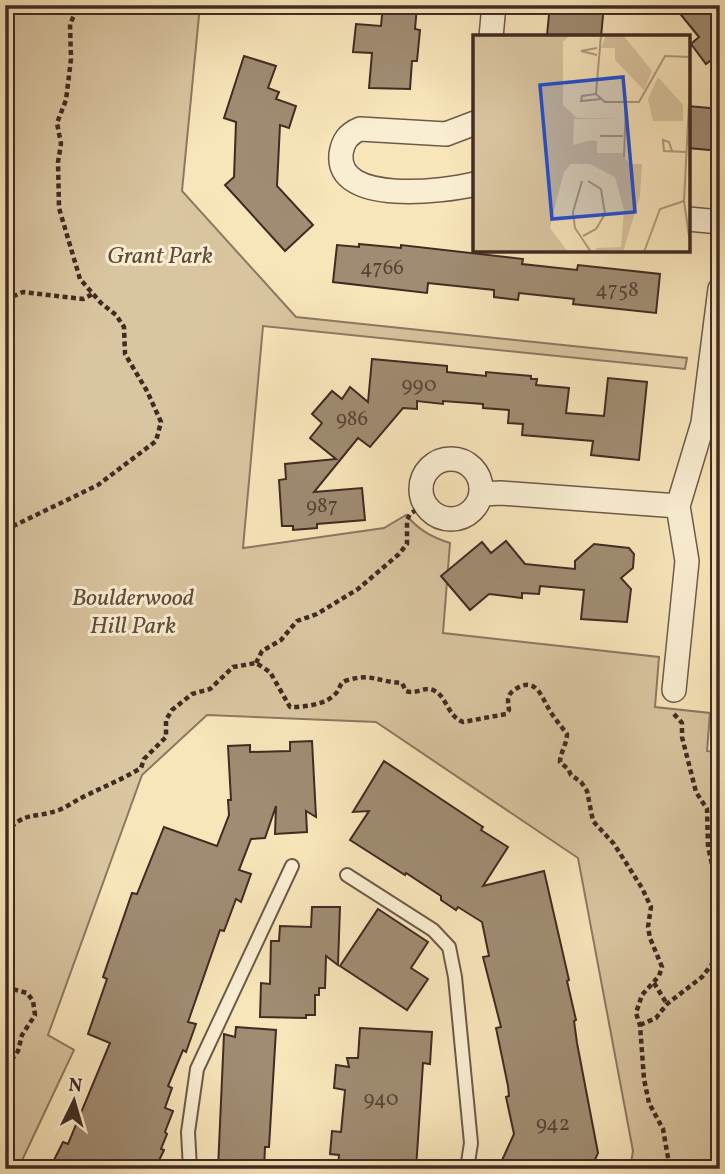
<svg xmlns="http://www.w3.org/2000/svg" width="725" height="1174" font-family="Vollkorn,serif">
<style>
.green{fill:#d9c5a0;stroke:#8c7862;stroke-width:2}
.building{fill:#a08c72;stroke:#402b23;stroke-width:2}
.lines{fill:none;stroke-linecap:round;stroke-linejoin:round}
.lane-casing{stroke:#6e5a49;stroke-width:16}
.street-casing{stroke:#6e5a49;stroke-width:26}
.path{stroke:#402b23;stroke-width:4.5;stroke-dasharray:5 3.5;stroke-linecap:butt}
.lane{stroke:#faeed2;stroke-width:12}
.street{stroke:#faeed2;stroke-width:23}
.labels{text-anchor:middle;stroke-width:6;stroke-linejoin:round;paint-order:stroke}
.number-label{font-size:21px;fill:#584337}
.park-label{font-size:24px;font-style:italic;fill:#5f4a3c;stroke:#faeed2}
.inset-road{fill:none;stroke:#ae9b7e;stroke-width:2}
.view{fill:#1d4ed8;fill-opacity:0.15;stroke:#1d4ed8;stroke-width:3.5}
.inset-edge{fill:none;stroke:#402b23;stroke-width:3.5}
</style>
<rect width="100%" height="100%" fill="#f8e5ba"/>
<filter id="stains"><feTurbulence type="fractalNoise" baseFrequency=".00286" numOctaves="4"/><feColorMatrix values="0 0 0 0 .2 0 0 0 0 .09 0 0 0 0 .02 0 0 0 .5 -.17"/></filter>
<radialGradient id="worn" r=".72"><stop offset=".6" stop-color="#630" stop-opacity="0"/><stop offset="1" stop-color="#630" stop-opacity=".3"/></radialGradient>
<path class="green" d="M5 5H200L182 191 296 317 687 358 685 369 263 326 243 548 384 528 406 515C419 530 431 537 450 543L443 633 659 657 655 707 710 713 707 751 720 753 718 1169H630L633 1151 578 858 376 722 207 715 142 775 48 1035 74 1050 18 1169H5Z"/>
<g class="building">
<path d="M383 5 417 7 415 29 420 30 417 61H412L410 89 369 88 372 53 353 52 356 24 381 26Z"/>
<path d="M550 5H604L601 37 547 35Z"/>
<path d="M673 5H720V63L715 57 706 64 691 44 699 37Z"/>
<path d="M244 56 276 66 268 88 279 92 276 99 296 106 289 128 280 125 277 186 313 225 285 251 225 185 234 177 236 122 224 118Z"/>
<path d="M688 106 720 109V151L688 148Z"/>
<path d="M359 244 401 248V245L523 259 522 264 577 270 578 265 660 274 656 313 573 304 574 299 519 293 518 300 494 297V290L428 283 427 293 333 282 337 245 359 247Z"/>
<path d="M372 359 447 366V372L486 376V372L531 376V379H537L536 385 569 388 566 413 604 416 608 378 647 382 639 460 591 455 593 441 522 435 523 424 508 423 509 410 483 408V404L443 401V404L417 401V409L403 408 370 447 358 438 314 492 362 488 365 520 317 524V528L293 530V526H282L279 480 286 479 285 464 336 459 310 438 322 423 312 414 332 391 342 399 350 387 368 402Z"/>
<path d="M506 541 525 564 575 569V561L594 544 629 548 634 554 633 568 621 578 631 589 627 622 581 619 584 590 540 586 539 594 522 593V598L489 594 470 610 441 576 482 542 491 553Z"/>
<path d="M312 741 316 817 306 811 307 832 275 834 276 806 265 838 251 839 239 870 251 874 241 902 236 899 224 931 220 930 188 1022 196 1024 186 1052 183 1050 168 1086 172 1088 165 1108 173 1111 165 1132 167 1134 161 1149 164 1150 155 1169H67L53 1162 63 1142 68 1144 110 1043 88 1034 107 979 103 977 132 893 137 894 164 827 217 846 229 815 228 800H231L228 746 250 745V752L290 751V742Z"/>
<path d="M384 761 483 827 481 830 508 847 483 886 544 871 569 980 567 981 576 1020 574 1021 577 1043 598 1153 591 1169H498L514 1134 506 1097 509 1096 508 1086 496 1028 501 1027 483 957 489 956 482 922 458 907 456 910 441 900V896L406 873 405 875 350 840 369 811 353 812Z"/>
<path d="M312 907H340L338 965 326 956 325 988H319V995H315V1015H306V1018L260 1017 261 983 270 984 271 941H279L280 926 311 927Z"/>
<path d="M378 909 428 942 411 968 428 979 407 1010 340 966Z"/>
<path d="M236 1027 276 1030 269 1147H265L264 1169H218L224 1034 235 1037Z"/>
<path d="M360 1028 432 1032 430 1064 423 1063 416 1169H338L339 1155 330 1154 332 1131 341 1132 345 1090 334 1088 336 1065 349 1067 347 1058H358Z"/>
</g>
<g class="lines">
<defs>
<g id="lane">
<path d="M347 875 433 930 449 947 455 977 471 1143 467 1169"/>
<path d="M190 1169 188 1132 197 1069 292 866"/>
</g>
<g id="street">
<path d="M491 37 494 5"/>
<path d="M475 123 446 134 360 129C348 134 343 141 341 154 336 206 446 191 475 184"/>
<path d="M688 219 720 222"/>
<circle cx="451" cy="489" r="30"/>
<path d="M482 494 501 493 678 506"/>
<path d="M674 690 687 561 678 506 703 423 720 289"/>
</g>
</defs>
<use href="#lane" class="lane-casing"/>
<use href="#street" class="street-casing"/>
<g class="path">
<path d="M5 300 23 292 83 299 93 294"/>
<path d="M5 530 98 485 156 441 161 422 147 391 125 354 124 327 116 315 101 303 80 279 59 208 58 162 61 144 57 123 66 100 71 59 70 24 79 5"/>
<path d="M256 663 262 651 281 640 297 621 317 614 358 589 399 554 407 544V520L410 514 425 504"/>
<path d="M674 714 682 723V737L696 792 707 809 708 847 720 899"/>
<path d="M5 833C26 810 34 819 59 810 67 807 75 801 83 797 103 787 121 780 141 768L144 759 166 737V720L172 710 192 694 210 689 233 667 256 663 270 672 290 707C305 707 327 705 337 692 341 686 340 682 348 680 371 673 379 682 402 683L406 691C416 695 424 686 433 690 447 696 447 716 463 722L506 714 509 710C508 701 506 696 514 690 536 675 541 696 550 711 555 719 561 726 567 734 567 744 560 753 560 762L568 769 571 775 581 782 587 791 593 821 614 844 642 888 651 907 648 927 650 938 662 967 659 976 642 995 636 1013 640 1025 644 1079 649 1103 663 1129 670 1169"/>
<path d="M654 983 667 1004"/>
<path d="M5 987 27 993 33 1001 35 1015 22 1035 18 1051 5 1069"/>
<path d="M640 1025 656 1018 667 1004 702 977 716 959 720 939"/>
</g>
<use href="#lane" class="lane"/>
<use href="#street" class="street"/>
</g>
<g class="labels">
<g class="number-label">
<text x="382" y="274">4766</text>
<text x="617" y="296">4758</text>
<text x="419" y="391">990</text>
<text x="352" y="425">986</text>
<text x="322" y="512">987</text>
<text x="381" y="1105">940</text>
<text x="553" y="1130">942</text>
</g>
<g class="park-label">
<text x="160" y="263">Grant Park</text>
<text x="133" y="605">Boulderwood<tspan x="133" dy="28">Hill Park</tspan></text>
</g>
</g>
<g transform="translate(473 35)">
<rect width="217" height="217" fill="#f8e5ba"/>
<path d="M0 0H97L90 7V70L104 83 149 84H101L100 110 119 105 124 107V118H149L156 129H169L167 161 150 217H124L123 213 148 212 151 175 142 142 117 129H98L91 137 83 167 77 193 95 217H0ZM133 0H150L179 36 171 55 142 25V13H128ZM185 42 210 70V86H180L175 64Z" fill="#d9c5a0"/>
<path class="inset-road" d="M128 0 123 59 132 67H166L192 21 217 22M124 13 108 16 124 20M217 50 211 166 217 208M123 59 109 61 108 66 128 64M127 101H150M199 116 196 107 190 105 191 116 213 117M151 122 153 68M109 146 100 177 102 193 118 217M110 201 123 194 132 179 128 154 115 146M171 217 187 174 211 166"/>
<path class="view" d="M150 42 162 177 79 184 67 50Z"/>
<rect width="217" height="217" class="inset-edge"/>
</g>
<rect width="725" height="1174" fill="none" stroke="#f8e5ba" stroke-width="28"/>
<rect x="7" y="7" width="711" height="1160" fill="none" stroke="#402b23" stroke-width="3.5"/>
<rect x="14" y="14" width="697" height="1146" fill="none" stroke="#402b23" stroke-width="2"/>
<g transform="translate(74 1101) rotate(5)" stroke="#faeed2" stroke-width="5" paint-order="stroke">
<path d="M0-5L12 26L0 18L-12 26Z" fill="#402b23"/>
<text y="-10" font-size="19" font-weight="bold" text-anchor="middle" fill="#402b23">N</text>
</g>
<rect width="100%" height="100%" filter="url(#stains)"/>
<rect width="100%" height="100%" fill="url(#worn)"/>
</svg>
